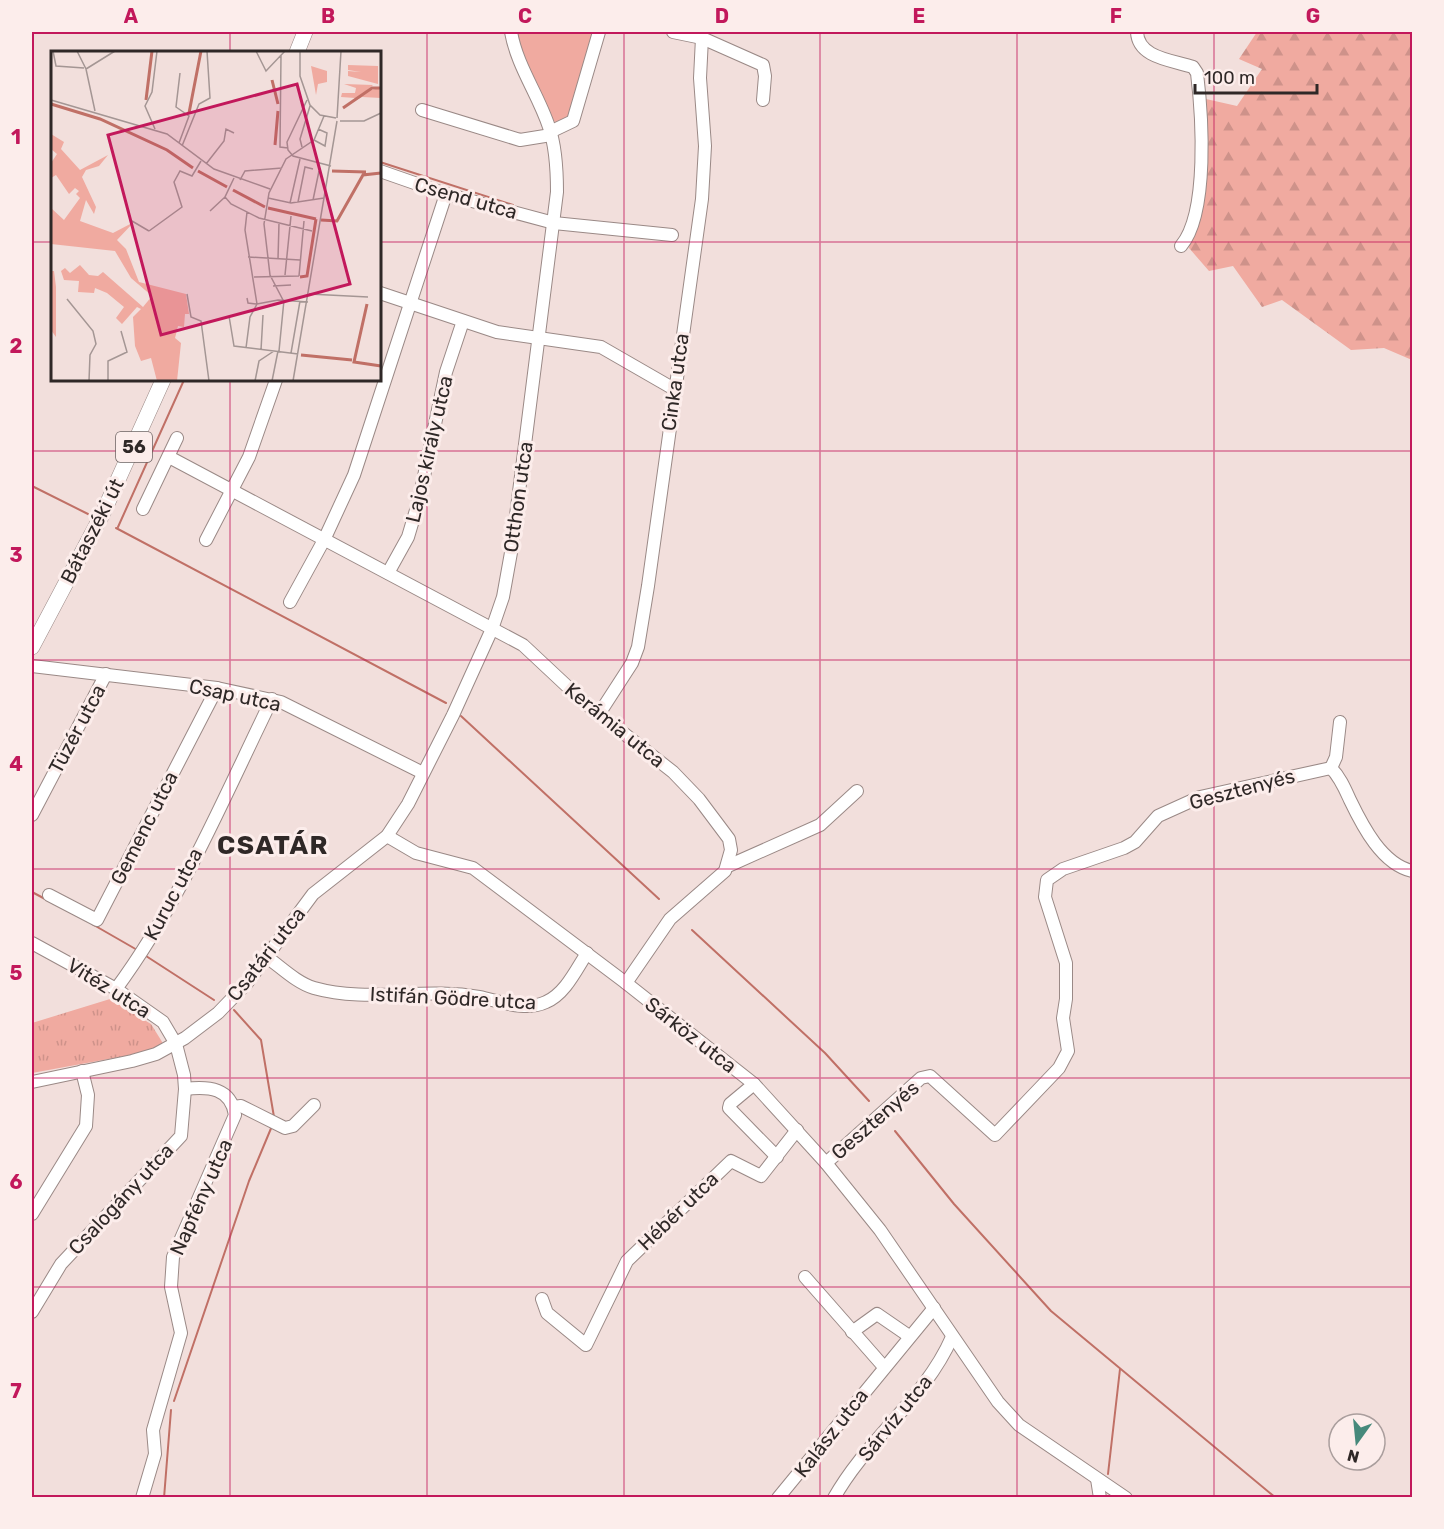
<svg xmlns="http://www.w3.org/2000/svg" width="1444" height="1529" font-family="Rubik,sans-serif">
<style>
.grass{fill:url(#grass-tufts)}
.forest{fill:url(#forest-firs)}
.park{fill:#f0aaa0}
.lines{fill:none;stroke-linecap:round;stroke-linejoin:round}
.stream{stroke:#c07066;stroke-width:2}
.minor-casing{stroke:#9a8986;stroke-width:14}
.major-casing{stroke:#9a8986;stroke-width:16}
.minor{stroke:#fff;stroke-width:12}
.major{stroke:#fff;stroke-width:15}
.grid{fill:none;stroke:#c2185b;stroke-width:1.5;stroke-opacity:0.55}
.labels{text-anchor:middle;stroke-width:6;stroke-linejoin:round;paint-order:stroke}
.shield{fill:#fcedeb;stroke:#6c6362;stroke-width:1.5}
.shield-label{font-size:18px;font-weight:bold;fill:#2f2827}
.street-label{font-size:20px;fill:#2f2827;stroke:#fcedeb}
.district-label{font-size:26px;font-weight:bold;letter-spacing:1.5px;fill:#2f2827;stroke:#fcedeb}
.inset-river{fill:none;stroke:#c07066;stroke-width:3}
.inset-road{fill:none;stroke:#a49694;stroke-width:1.5}
.view{fill:#c2185b;fill-opacity:0.15;stroke:#c2185b;stroke-width:3}
.inset-edge{fill:none;stroke:#2f2827;stroke-width:3}
.neatline{fill:none;stroke:#c2185b;stroke-width:2}
.grid-label{font-size:20px;text-anchor:middle;font-weight:bold;fill:#c2185b}
</style>
<defs>
<pattern id="grass-tufts" width="24" height="20" patternUnits="userSpaceOnUse" patternTransform="scale(1.5)"><rect width="24" height="20" fill="#f0aaa0"/><path d="M3 7l-1-3M5 7V3M7 7l1-3M15 17l-1-3M17 17v-4M19 17l1-3" fill="none" stroke="#ce928a"/></pattern>
<pattern id="forest-firs" width="22" height="20" patternUnits="userSpaceOnUse" patternTransform="scale(1.5)"><rect width="22" height="20" fill="#f0aaa0"/><path d="M5 1l3.5 6h-7zM16 11l3.5 6h-7z" fill="#ce928a"/></pattern>
</defs>
<rect width="100%" height="100%" fill="#f2dfdc"/>
<path class="grass" d="M110 999 151 1024 164 1045 136 1054 32 1073V1023Z"/>
<path class="forest" d="M1257 32H1412V360L1384 348 1351 350 1282 300 1262 307 1233 266 1209 271 1189 248 1207 166 1206 99 1237 106 1262 69 1239 59Z"/>
<path class="park" d="M516 32 591 34 593 38 567 119 559 123 552 121 523 61Z"/>
<g class="lines">
<g class="stream">
<path d="M380 162 513 205"/>
<path d="M32 486 90 515"/>
<path d="M118 527 184 380"/>
<path d="M116 528 446 703"/>
<path d="M461 716 659 899"/>
<path d="M32 892 47 900"/>
<path d="M92 924 139 951"/>
<path d="M692 930 825 1053 869 1101"/>
<path d="M146 956 214 1000"/>
<path d="M234 1010 261 1040 274 1117"/>
<path d="M895 1131 954 1204 1051 1311 1276 1498"/>
<path d="M174 1401 249 1181 272 1126"/>
<path d="M1108 1474 1120 1369"/>
<path d="M164 1498 171 1410"/>
</g>
<defs>
<g id="minor">
<path d="M673 32 702 38 763 65 765 76 763 100"/>
<path d="M1137 32C1138 58 1172 60 1193 67L1197 73C1202 114 1209 213 1181 246"/>
<path d="M422 110 520 140 551 135"/>
<path d="M550 132 573 121 599 32"/>
<path d="M380 171 446 194 554 223 672 235"/>
<path d="M380 293 497 332 601 347 674 389"/>
<path d="M169 457 523 645 585 703 673 772 699 799 729 839 731 850 725 871 670 919 626 983"/>
<path d="M143 509 177 438"/>
<path d="M206 540 249 457 276 380"/>
<path d="M388 573 408 537 419 500 446 372 463 321"/>
<path d="M290 602 324 540 354 475 446 194"/>
<path d="M32 666 217 688 281 702 423 773"/>
<path d="M599 714 632 663 638 647 648 586 702 199 705 146 700 78 702 38"/>
<path d="M1331 768 1336 757 1340 722"/>
<path d="M32 815 106 674"/>
<path d="M387 836 416 853 473 868 626 983 754 1084 826 1163 880 1230 998 1402 1019 1425 1126 1498"/>
<path d="M728 866 820 825 857 791"/>
<path d="M49 895 97 920 217 688"/>
<path d="M32 943 116 989 163 1022 176 1044 184 1075 185 1089 181 1136 61 1264 32 1312"/>
<path d="M268 958C282 968 297 983 314 988 367 1003 425 987 479 997 500 1001 525 1012 546 1002 565 994 576 970 587 953"/>
<path d="M116 989C181 901 224 797 272 699"/>
<path d="M32 1082 132 1061 156 1054 185 1038 218 1013 247 983 313 894 387 836 408 804 453 715 492 629 503 597 512 547 557 192C557 171 556 147 549 127 538 94 517 66 511 32"/>
<path d="M754 1084 730 1104 729 1108 777 1157"/>
<path d="M234 1107 241 1106 285 1128 293 1126 314 1105"/>
<path d="M826 1163 921 1078 930 1076 995 1135 1059 1068 1068 1051 1063 1018 1066 999V963L1045 897 1047 880 1063 869 1124 848 1135 842 1158 816 1200 797 1331 768C1340 777 1345 789 1350 800 1363 827 1382 864 1412 871"/>
<path d="M32 1214 86 1126 88 1095 82 1071"/>
<path d="M805 1277 884 1367"/>
<path d="M542 1299 547 1313 586 1345 627 1261 731 1161 761 1176 797 1130"/>
<path d="M852 1332 877 1314 909 1336"/>
<path d="M1097 1479 1100 1498"/>
<path d="M142 1498 155 1454 153 1430 181 1333 171 1287 173 1257 235 1115C231 1088 209 1086 185 1089"/>
<path d="M778 1498 934 1308"/>
<path d="M834 1498C867 1439 925 1399 952 1337"/>
</g>
<g id="major">
<path d="M297 52 305 32"/>
<path d="M32 647 103 513 163 380"/>
</g>
</defs>
<use href="#minor" class="minor-casing"/>
<use href="#major" class="major-casing"/>
<use href="#minor" class="minor"/>
<use href="#major" class="major"/>
</g>
<path class="grid" d="M230 32V52M427 32V1498M624 32V1498M820 32V1498M1017 32V1498M1214 32V1498M32 242H52M380 242H1412M230 380V1498M32 451H1412M32 660H1412M32 869H1412M32 1078H1412M32 1287H1412"/>
<g class="labels">
<rect class="shield" x="116" y="432" width="36" height="30" rx="4.5"/>
<g class="shield-label">
<text x="134" y="453">56</text>
</g>
<g class="street-label">
<text transform="translate(466 198) rotate(16)" y="7">Csend utca</text>
<text transform="translate(675 382) rotate(-82)" y="7">Cinka utca</text>
<text transform="translate(429 449) rotate(-77)" y="7">Lajos király utca</text>
<text transform="translate(518 497) rotate(-82)" y="7">Otthon utca</text>
<text transform="translate(92 531) rotate(-63)" y="7">Bátaszéki út</text>
<text transform="translate(235 695) rotate(12)" y="7">Csap utca</text>
<text transform="translate(615 725) rotate(39)" y="7">Kerámia utca</text>
<text transform="translate(77 729) rotate(-62)" y="7">Tüzér utca</text>
<text transform="translate(1242 789) rotate(-15)" y="7">Gesztenyés</text>
<text transform="translate(144 828) rotate(-63)" y="7">Gemenc utca</text>
<text transform="translate(173 894) rotate(-62)" y="7">Kuruc utca</text>
<text transform="translate(266 954) rotate(-52)" y="7">Csatári utca</text>
<text transform="translate(109 988) rotate(32)" y="7">Vitéz utca</text>
<text transform="translate(453 998) rotate(3)" y="7">Istifán Gödre utca</text>
<text transform="translate(691 1035) rotate(38)" y="7">Sárköz utca</text>
<text transform="translate(875 1120) rotate(-41)" y="7">Gesztenyés</text>
<text transform="translate(201 1197) rotate(-66)" y="7">Napfény utca</text>
<text transform="translate(121 1199) rotate(-47)" y="7">Csalogány utca</text>
<text transform="translate(678 1211) rotate(-44)" y="7">Hébér utca</text>
<text transform="translate(895 1418) rotate(-51)" y="7">Sárvíz utca</text>
<text transform="translate(831 1433) rotate(-52)" y="7">Kalász utca</text>
</g>
<g class="district-label">
<text x="273" y="854">CSATÁR</text>
</g>
</g>
<g transform="translate(51 51)">
<rect width="330" height="330" fill="#f2dfdc"/>
<path d="M297 14 327 15V33L297 25V20L310 21 297 19ZM260 15 276 20V31L267 33 265 44ZM293 33 322 34 315 40 330 37V47L311 46 302 51 304 47 290 46 291 42H304L305 37Z" fill="#f0aaa0"/>
<path d="M0 83 13 91 10 98 29 119 57 104 48 115 35 119 31 126 45 156 43 163 35 149 29 170 62 182 83 171 66 189 75 198 88 231 135 243 138 263H134L133 276 127 275 124 287 130 292 126 330H106L100 307 90 310 84 295 82 266 90 258 86 256 71 273 65 267 73 256 56 242 44 237 43 242 27 241 28 230 13 229 10 220 14 217 19 222 29 214 38 224 47 225 52 221 92 256 101 245 80 227 64 200 0 193V157L13 169 29 147 25 143 28 140 24 137 18 143 5 124 0 127V112L6 103 0 98ZM0 220H3L5 236V286L0 279Z" fill="#f0aaa0"/>
<path class="inset-river" d="M221 29 227 53M95 49 101 0M0 53 49 68 116 99 142 117M292 57 321 37H330M138 62 150 0M224 94 227 60M147 120 176 136M281 120 315 121M182 139 214 156M217 157 265 168M270 169 286 170 312 124 330 122M249 226 256 225 265 168M316 253 303 311 330 315M250 304 301 309"/>
<path class="inset-road" d="M2 0 5 15 33 17M26 0 35 18 44 60M205 0 215 20 234 0M249 0V25L259 54 269 64 285 67M230 4 229 96 237 97M35 18 64 0M0 49 116 83 163 118 219 138M256 49 236 91 237 99 242 105 280 115M286 67 290 0M289 70H313L330 62M104 78 94 55 101 41 106 0M263 89 274 95 276 82 267 78M128 92 138 65 125 56 129 22M131 95 148 53 159 47 156 0M251 96 249 88 259 55M155 113 173 90 175 78 183 82M183 127 174 146 180 153 208 167 261 180M189 129 194 120 231 117M217 147 240 152 273 147M262 149 268 120M247 151 254 116 262 118M239 152 249 108M159 160 174 146M196 161 194 179 206 253M81 170 98 180M98 180 131 156 123 131 129 120 141 125 150 110M197 206 249 209M227 208 228 172M234 224 240 165M248 225 253 170M203 226 248 225M222 235 240 234M136 243 140 266 150 270 158 330M258 243 317 246M196 247 197 252 206 253 227 249 257 251M16 248 42 280 45 293 39 304 38 330M232 249 219 224 213 173 218 142 235 108 263 89 273 65M178 265 183 295 247 303M195 297 199 266 206 253M210 299 212 264M228 300 233 249M240 302 249 250M57 330V310L76 301 70 280M170 330H189M204 330 208 310 223 300M221 330 227 300M242 330 286 70"/>
<path class="view" d="M246 33 299 233 110 284 57 84Z"/>
<rect width="330" height="330" class="inset-edge"/>
</g>
<rect width="1444" height="1529" fill="none" stroke="#fcedeb" stroke-width="66"/>
<g transform="translate(1357 1442) rotate(195)"><circle r="28" fill="#fcedeb" stroke="#aa9e9d" stroke-width="1.5"/>
<path d="M0-4.5L10 22L0 15L-10 22Z" fill="#46897b"/>
<text y="-9" font-size="16" font-weight="bold" text-anchor="middle" fill="#2f2827">N</text>
</g>
<path d="M1195 84v9h122v-9" fill="none" stroke="#2f2827" stroke-width="3"/>
<text x="1204" y="84" font-size="18" fill="#2f2827" stroke="#fcedeb" stroke-width="4.5" paint-order="stroke">100 m</text>
<rect x="33" y="33" width="1378" height="1463" class="neatline"/>
<g class="grid-label">
<text x="131" y="23">A</text>
<text x="328" y="23">B</text>
<text x="525" y="23">C</text>
<text x="722" y="23">D</text>
<text x="919" y="23">E</text>
<text x="1116" y="23">F</text>
<text x="1313" y="23">G</text>
<text x="16" y="144">1</text>
<text x="16" y="353">2</text>
<text x="16" y="562">3</text>
<text x="16" y="771">4</text>
<text x="16" y="980">5</text>
<text x="16" y="1189">6</text>
<text x="16" y="1398">7</text>
</g>
</svg>
